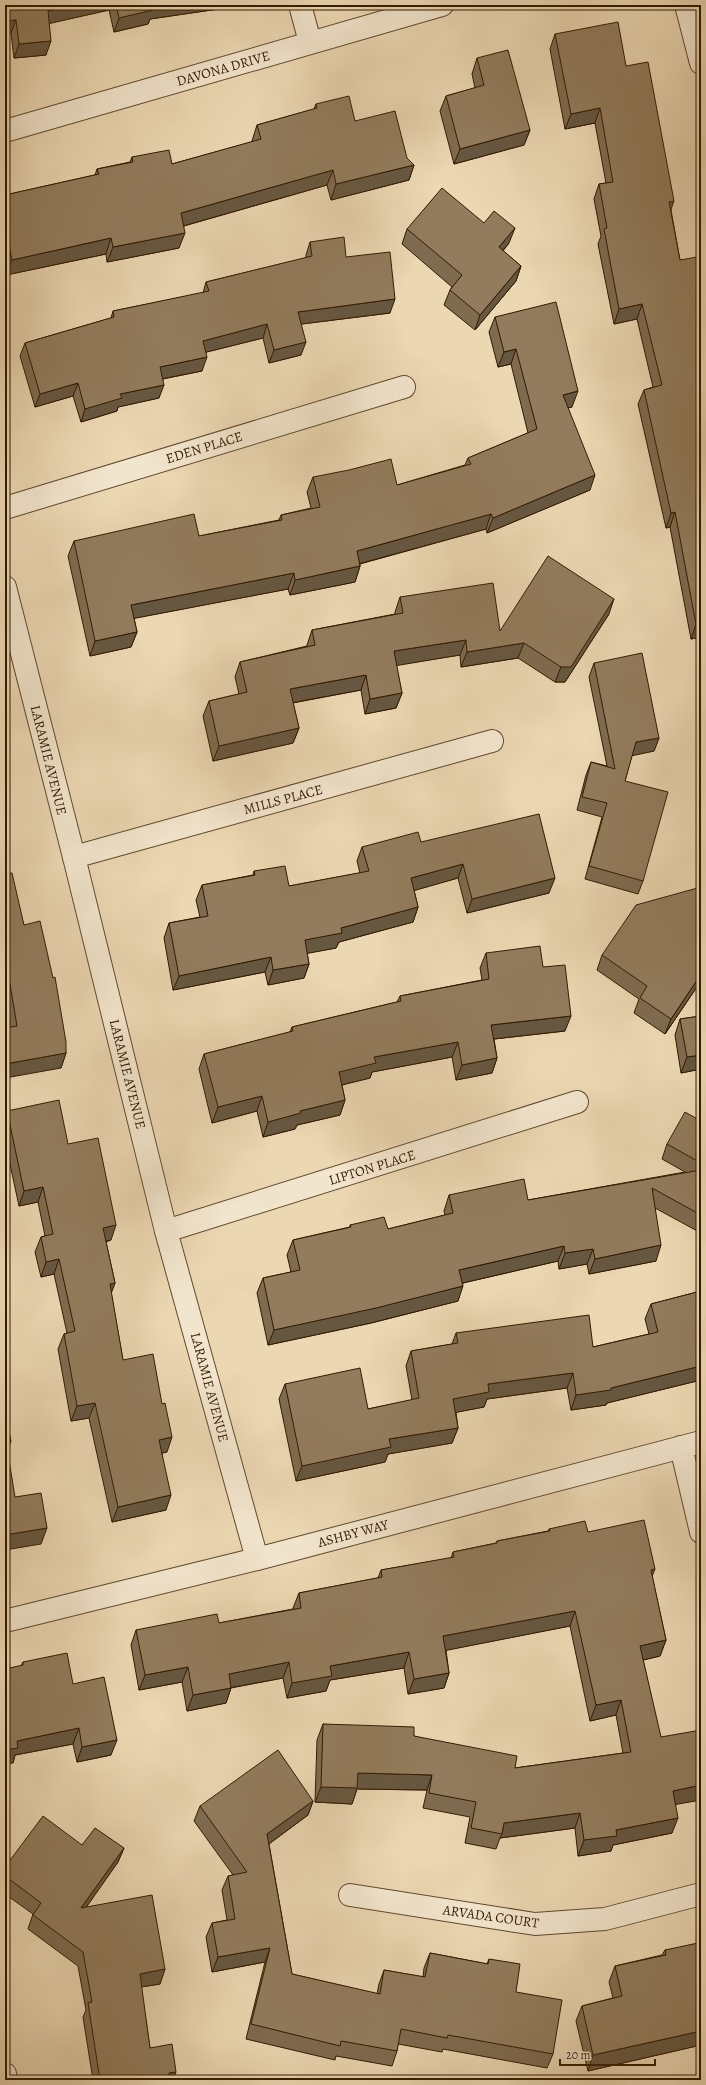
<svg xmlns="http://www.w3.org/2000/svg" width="706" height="2085" font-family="Alegreya,serif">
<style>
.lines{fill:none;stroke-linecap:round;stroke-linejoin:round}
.minor-casing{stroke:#60492c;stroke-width:24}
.tertiary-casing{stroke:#60492c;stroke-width:24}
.minor{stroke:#f2e5cd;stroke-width:22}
.tertiary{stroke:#f2e5cd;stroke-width:22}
.wall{fill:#7e6b50;stroke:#321a00}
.shaded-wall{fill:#665741;stroke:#321a00}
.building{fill:#927c5d;stroke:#321a00}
.labels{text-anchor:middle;stroke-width:4;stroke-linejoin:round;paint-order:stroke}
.street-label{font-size:14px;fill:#321a00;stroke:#f2e5cd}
</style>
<rect width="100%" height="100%" fill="#ebd7b2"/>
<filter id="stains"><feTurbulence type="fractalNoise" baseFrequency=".005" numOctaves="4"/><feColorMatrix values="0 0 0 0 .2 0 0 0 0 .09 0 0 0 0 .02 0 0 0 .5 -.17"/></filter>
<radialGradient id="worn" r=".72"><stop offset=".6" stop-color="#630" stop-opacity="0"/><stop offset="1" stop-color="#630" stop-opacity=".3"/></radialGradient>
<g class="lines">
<defs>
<g id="minor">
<path d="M300 5 310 42"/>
<path d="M686 5 701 63"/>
<path d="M5 508 404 387"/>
<path d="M5 587 74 857 166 1231 257 1559"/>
<path d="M74 857 492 741"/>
<path d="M166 1231 577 1102"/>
<path d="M681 1447 701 1532"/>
<path d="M5 1621 257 1559 701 1442"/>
<path d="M350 1895 535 1924 605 1919 701 1894"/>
<path d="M5 2074 6 2080"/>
</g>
<path id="tertiary" d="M5 131 442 5"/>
</defs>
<use href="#minor" class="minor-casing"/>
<use href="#tertiary" class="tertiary-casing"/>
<use href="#minor" class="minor"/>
<use href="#tertiary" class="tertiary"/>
</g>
<g class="wall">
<path d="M5 5H233L232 7 150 19 148 24 114 32 109 10 49 23 46 55 14 58 11 33 5 34Z"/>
<path d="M555 34 626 66 671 210 680 260 701 276V637L691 639 670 527 666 528 638 404 644 390 653 387 637 319 614 324 598 244 601 236 594 199 599 184 606 183 595 123 565 129 550 49Z"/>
<path d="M477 58 530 130 524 145 454 164 440 111 446 96 475 88 472 74Z"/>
<path d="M316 104 355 121 407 158 414 165 409 180 331 200 327 185 184 226 179 248 107 262 106 254 6 275 5 269V195L95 175 97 169 130 162 132 157 172 164 252 142V141L257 125 314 109Z"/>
<path d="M484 223 509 243 503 251 521 266 516 281 475 330 444 305 450 290 452 287 402 244 407 229Z"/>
<path d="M310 242 346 257 390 313 301 324V355L269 363 263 338 206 352 202 371 163 379 159 398 118 407 117 411 81 422 73 396 35 407 20 356 25 343 111 318 113 311 203 293 206 282 306 258V255Z"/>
<path d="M495 317 572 407 568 408 590 490 487 533 486 529 360 564V566L355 582 290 595 288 589 134 618 137 632 131 647 90 656 68 556 74 541 199 536 279 520 281 515 311 508 307 492 313 477 397 485 465 465 468 458 528 433 511 364 498 367 489 332Z"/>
<path d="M400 597 500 631 609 614 565 682H555L518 658 461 667 460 655 396 665 402 693 396 708 365 714 361 690 293 703 299 728 293 743 213 761 203 716 209 701 239 694 235 677 240 662 307 646V645L312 630 395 614V612Z"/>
<path d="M594 663 659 738 654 751 632 755 625 781 643 881 638 894 585 879 602 817 577 810 586 775 591 762 607 766 589 677Z"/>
<path d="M421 842 549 893 467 913 458 878 414 890 418 907 413 922 339 942 336 948 307 953 309 964 304 978 268 985 265 972 173 990 164 938 169 923 200 917 196 900 202 885 253 875 254 871 289 886 360 873 357 861 362 847Z"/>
<path d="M5 874 24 925 66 1053 61 1068 9 1027 5 1001Z"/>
<path d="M701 887V981L665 1034 634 1013 639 999 597 970 602 955Z"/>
<path d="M486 953 543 967 565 1031 494 1039 497 1058 492 1073 456 1080 452 1057 372 1072 370 1078 342 1085 345 1100 340 1115 297 1125 295 1129 263 1137 257 1111 212 1123 199 1069 204 1054 290 1032 292 1027 397 1002 400 996 482 980 480 968Z"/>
<path d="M701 1016V1069L681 1073 675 1035 680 1019Z"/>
<path d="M7 1111 68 1144 111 1240 106 1242 115 1283 111 1293 123 1360 167 1452 162 1453 166 1510 112 1522 89 1418 71 1421 58 1349 64 1334 67 1333 54 1274 41 1277 35 1252 41 1237 45 1236 38 1202 19 1206 5 1141V1118Z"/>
<path d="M701 1121V1233L655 1208 656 1261 589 1274 587 1264 559 1269 558 1261 463 1283 458 1301 371 1323 268 1345 257 1293 263 1278 291 1272 287 1255 293 1240 350 1227V1225L388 1229 445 1215 444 1211 449 1195 528 1200 685 1172 662 1159 667 1144Z"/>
<path d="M701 1291V1380L607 1403 606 1405 571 1410 567 1388 487 1399 484 1407 456 1412 458 1428 452 1443 388 1454 385 1462 296 1481 279 1399 285 1384 368 1409 412 1400 406 1366 411 1351 452 1344 456 1333 593 1347 649 1334 645 1319 651 1304Z"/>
<path d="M549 1529 588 1532 652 1576 666 1640 660 1656 643 1660 675 1805 672 1833 613 1845 611 1851 578 1856 575 1828 500 1838 496 1849 465 1843 470 1817 423 1808 427 1790 357 1789 352 1804 315 1802 317 1740 323 1724 414 1736 515 1768 623 1753 616 1715 590 1721 570 1626 446 1650 449 1673 444 1688 408 1694 404 1668 330 1680 326 1691 287 1698 283 1678 231 1688 226 1703 187 1711 182 1682 139 1690 131 1645 136 1630 219 1623 293 1609V1608L299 1593 378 1578 381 1570 451 1558 453 1552 496 1543 497 1541 548 1531Z"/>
<path d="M23 1662 73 1684 111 1755 77 1762 73 1744 15 1755 13 1763 21 1666Z"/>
<path d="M313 1801 308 1815 269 1844 292 1974 377 1994 379 1984 384 1970 423 1977 424 1968 430 1953 487 1964 489 1959 516 1992 553 2054 547 2068 443 2049 442 2052 398 2044 397 2051 392 2066 336 2056 335 2060 246 2039 265 1962 212 1972 206 1937 212 1923 227 1920 222 1890 228 1876 233 1875 194 1821 200 1806Z"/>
<path d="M82 1845 124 1848 118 1862 86 1907 165 1969 160 1984 141 1987 150 2048 173 2080H93L83 2017 86 2010 78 1966 28 1929 33 1914 5 1894V1867Z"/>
<path d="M665 1950 701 1953V2045L588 2071 576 2021 582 2006 613 1998 609 1982 615 1966 662 1955Z"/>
</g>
<g class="shaded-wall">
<path d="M74 5H111L109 10 43 25 48 11Z"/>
<path d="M152 5H233L232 7 150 19 148 24 114 32 119 18Z"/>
<path d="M16 20 11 33 5 34V21Z"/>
<path d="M51 41 46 55 14 58 19 44Z"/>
<path d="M600 108 595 123 565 129 571 114Z"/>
<path d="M530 130 524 145 454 164 460 149Z"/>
<path d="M414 165 409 180 331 200 336 184Z"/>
<path d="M333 170 327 185 176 228 181 213Z"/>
<path d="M674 201 669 215V202Z"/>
<path d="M515 228 509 243 493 262 499 247Z"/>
<path d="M185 233 179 248 107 262 113 247Z"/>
<path d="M111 238 106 254 6 275 12 260Z"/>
<path d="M521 266 516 281 475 330 480 315Z"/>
<path d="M699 293H701V301L699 307Z"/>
<path d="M395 299 390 313 294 325 298 312Z"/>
<path d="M642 304 637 319 614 324 619 309Z"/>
<path d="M267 324 263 338 199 354 203 341Z"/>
<path d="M306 342 301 355 269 363 274 350Z"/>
<path d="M516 349 511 364 498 367 504 352Z"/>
<path d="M207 357 202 371 156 380 160 367Z"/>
<path d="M78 383 73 396 35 407 40 394Z"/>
<path d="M164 385 159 398 118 407 117 411 81 422 85 409 120 394Z"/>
<path d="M578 391 572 407 557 410 563 395Z"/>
<path d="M595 475 590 490 487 533 493 518Z"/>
<path d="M675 512 670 527 666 528 671 513Z"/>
<path d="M491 514 486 529 351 566 357 551Z"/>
<path d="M360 566 355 582 290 595 295 580Z"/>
<path d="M294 573 288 589 126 620 131 605Z"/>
<path d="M614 599 609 614 565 682H555L561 667Z"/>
<path d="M701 623V637L691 639 696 624Z"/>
<path d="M137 632 131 647 90 656 95 641Z"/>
<path d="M466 640 460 655 388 667 394 651Z"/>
<path d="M524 643 518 658 461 667 467 652Z"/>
<path d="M366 675 361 690 285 704 290 689Z"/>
<path d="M402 693 396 708 365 714 370 699Z"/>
<path d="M299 728 293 743 213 761 219 746Z"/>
<path d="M659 738 654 751 631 756 636 742Z"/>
<path d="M463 864 458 878 406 893 411 878Z"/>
<path d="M555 878 549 893 467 913 472 899Z"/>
<path d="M418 907 413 922 339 942 336 948 299 955 305 940 341 928Z"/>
<path d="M271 957 265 972 173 990 179 976Z"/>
<path d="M309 964 304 978 268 985 273 970Z"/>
<path d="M701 974V981L665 1034 671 1019Z"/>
<path d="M571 1016 565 1031 485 1040 491 1025Z"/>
<path d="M458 1042 452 1057 372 1072 370 1078 333 1087 339 1072 374 1057Z"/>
<path d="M66 1053 61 1068 5 1078V1064Z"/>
<path d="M701 1055V1069L681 1073 687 1057Z"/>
<path d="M497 1058 492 1073 456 1080 462 1065Z"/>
<path d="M262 1096 257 1111 212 1123 218 1107Z"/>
<path d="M345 1100 340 1115 297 1125 295 1129 263 1137 268 1122 300 1111Z"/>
<path d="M43 1187 38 1202 19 1206 24 1191Z"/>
<path d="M116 1225 111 1240 97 1243 103 1228Z"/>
<path d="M661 1245 656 1261 589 1274 595 1259Z"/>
<path d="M564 1246 558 1261 454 1285 459 1270Z"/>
<path d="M593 1249 587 1264 559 1269 565 1253Z"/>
<path d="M59 1259 54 1274 41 1277 46 1262Z"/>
<path d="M115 1283 109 1299 110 1284Z"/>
<path d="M463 1286 458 1301 371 1323 268 1345 274 1330Z"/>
<path d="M701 1366V1380L607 1403 606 1405 571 1410 576 1395 611 1388Z"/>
<path d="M573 1373 567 1388 487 1399 484 1407 448 1414 453 1399 488 1384Z"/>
<path d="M95 1403 89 1418 71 1421 77 1406Z"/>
<path d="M458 1428 452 1443 388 1454 385 1462 296 1481 302 1466 389 1439Z"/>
<path d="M172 1437 167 1452 154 1455 159 1440Z"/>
<path d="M11 1441 5 1457 6 1442Z"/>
<path d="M171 1495 166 1510 112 1522 118 1507Z"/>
<path d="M47 1528 41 1544 5 1550V1535Z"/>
<path d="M655 1569 649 1584 651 1570Z"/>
<path d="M575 1611 570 1626 438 1652 443 1636Z"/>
<path d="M666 1640 660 1656 635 1662 640 1646Z"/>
<path d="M409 1652 404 1668 330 1680 326 1691 287 1698 292 1683 330 1666Z"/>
<path d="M289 1662 283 1678 223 1689 229 1674Z"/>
<path d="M188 1667 182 1682 139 1690 145 1675Z"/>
<path d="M449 1673 444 1688 408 1694 414 1679Z"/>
<path d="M231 1688 226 1703 187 1711 193 1695Z"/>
<path d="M621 1700 616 1715 590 1721 596 1705Z"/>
<path d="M79 1728 73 1744 15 1755 13 1763 5 1764V1750L17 1741Z"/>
<path d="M117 1740 111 1755 77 1762 82 1747Z"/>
<path d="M358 1773 432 1775 427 1790 357 1789 352 1804 315 1802 321 1787Z"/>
<path d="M701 1785V1800L667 1806 673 1791Z"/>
<path d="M313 1801 308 1815 262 1849 267 1834Z"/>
<path d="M580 1813 575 1828 500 1838 502 1834 504 1823Z"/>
<path d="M678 1818 672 1833 613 1845 611 1851 578 1856 584 1840 616 1830Z"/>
<path d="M124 1848 118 1862 76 1922 81 1908Z"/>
<path d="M270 1948 265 1962 212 1972 218 1957Z"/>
<path d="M165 1969 160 1984 134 1988 140 1974Z"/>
<path d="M701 2031V2045L588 2071 593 2055Z"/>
<path d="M176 2072 173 2080H167L169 2073Z"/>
</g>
<g class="building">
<path d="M5 5H74L48 11 51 41 19 44 16 20 5 21Z"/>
<path d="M116 5H153H152L153 10 119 18Z"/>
<path d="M618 22 626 66 648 62 674 201 669 202 680 260 697 257 701 276V293H699L701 302V623L696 624 675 512 671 513 644 390 662 385 642 304 619 309 604 229 607 228 599 184 613 182 600 108 571 114 555 34Z"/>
<path d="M508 50 530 130 460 149 446 96 484 85 477 58Z"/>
<path d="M349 96 355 121 395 111 407 158 414 165 336 184 333 170 181 213 185 233 113 247 111 238 12 260 5 227V195L99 174 97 169 133 162 132 157 169 150 172 164 261 139 257 125 317 108 316 104Z"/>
<path d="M442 188 484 223 494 211 515 228 499 247 521 266 480 315 450 290 462 275 407 229Z"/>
<path d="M344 237 346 257 390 252 395 299 298 312 306 342 274 350 267 324 203 341 207 357 160 367 164 385 120 394 122 398 85 409 78 383 40 394 25 343 114 317 113 311 209 291 206 282 312 256 310 242Z"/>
<path d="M556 302 578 391 563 395 595 475 493 518 491 514 357 551 360 566 295 580 294 573 131 605 137 632 95 641 74 541 194 514 199 536 282 520 281 515 320 507 313 477 349 470 391 459 397 485 471 464 468 458 537 429 516 349 504 352 495 317Z"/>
<path d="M548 556 614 599 571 667H561L524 643 467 652 466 640 394 651 402 693 370 699 366 675 290 689 299 728 219 746 209 701 247 692 240 662 315 645 312 630 403 613 400 597 493 583 500 631Z"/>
<path d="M642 653 659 738 636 742 625 781 668 792 643 881 589 866 607 803 582 797 591 762 615 769 594 663Z"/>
<path d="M5 783 7 793 5 794Z"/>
<path d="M539 814 555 878 472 899 463 864 411 878 418 907 341 928 342 933 305 940 309 964 273 970 271 957 179 976 169 923 208 916 202 885 255 875 254 871 285 866 289 886 369 871 362 847 418 832 421 842Z"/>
<path d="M12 873 24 925 40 921 53 978 55 977 66 1042V1053L5 1064V1028L17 1026 7 966H5V874Z"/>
<path d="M701 887V974L671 1019 640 998 647 986 602 955 636 905Z"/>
<path d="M540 946 543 967 565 965 571 1016 491 1025 497 1058 462 1065 458 1042 374 1057 376 1063 339 1072 345 1100 300 1111 301 1113 268 1122 262 1096 218 1107 204 1054 293 1031 292 1027 401 1001 400 996 489 979 486 953Z"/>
<path d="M701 1016V1055L687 1057 680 1019Z"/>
<path d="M59 1100 68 1144 98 1138 116 1225 103 1228 115 1283 110 1284 123 1360 153 1354 162 1404 165 1403 172 1437 159 1440 171 1495 118 1507 95 1403 77 1406 64 1334 75 1331 59 1259 46 1262 41 1237 53 1234 43 1187 24 1191 7 1111Z"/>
<path d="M685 1112 701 1121V1163L667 1144Z"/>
<path d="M701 1170V1215L652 1188 661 1245 595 1259 593 1249 565 1253 564 1246 459 1270 463 1286 376 1308 274 1330 263 1278 300 1270 293 1240 351 1227 350 1225 384 1217 388 1229 453 1213 449 1195 524 1179 528 1200Z"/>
<path d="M701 1291V1366L611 1388V1390L576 1395 573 1373 488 1384 489 1392 453 1399 458 1428 389 1439 391 1447 302 1466 285 1384 360 1368 368 1409 419 1398 411 1351 458 1343 456 1333 589 1315 593 1347 658 1332 651 1304Z"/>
<path d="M5 1413 11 1441 6 1442 15 1497 41 1493 47 1528 5 1535Z"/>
<path d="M644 1520 655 1569 651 1570 666 1640 640 1646 661 1737 701 1730V1785L673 1791 678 1818 616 1830 617 1836 584 1840 580 1813 504 1823 502 1834 471 1828 476 1802 429 1793 432 1775 358 1773 357 1788 321 1787 323 1724 414 1727V1736L517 1756 515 1768 631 1752 621 1700 596 1705 575 1611 443 1636 449 1673 414 1679 409 1652 330 1666 332 1676 292 1683 289 1662 229 1674 231 1688 193 1695 188 1667 145 1675 136 1630 217 1614 219 1623 301 1608 299 1593 382 1577 381 1570 454 1557 453 1552 497 1543V1541L550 1531 549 1529 585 1521 588 1532Z"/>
<path d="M67 1653 73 1684 104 1677 117 1740 82 1747 79 1728 17 1741 18 1748 5 1750V1669L23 1665V1662Z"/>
<path d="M278 1750 313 1801 267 1834 292 1974 380 1994 384 1970 425 1977 430 1953 488 1964 489 1959 520 1964 516 1992 562 2000 553 2054 448 2035 447 2038 401 2029 397 2051 341 2041 340 2046 251 2024 270 1948 218 1957 212 1923 235 1919 228 1876 247 1872 200 1806Z"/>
<path d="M43 1816 82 1845 95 1828 124 1848 81 1908 152 1895 165 1969 140 1974 150 2048 172 2044 176 2072 169 2073 170 2080H100L88 2003 92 2002 83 1952 33 1915 41 1903 5 1876V1867Z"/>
<path d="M698 1943 700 1953H701V2031L593 2055 582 2006 622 1996 615 1966 666 1955 665 1950Z"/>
</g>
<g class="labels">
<g class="street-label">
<text transform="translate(223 68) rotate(-16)" y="5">DAVONA DRIVE</text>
<text transform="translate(204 447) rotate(-17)" y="5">EDEN PLACE</text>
<text transform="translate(49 760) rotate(76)" y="5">LARAMIE AVENUE</text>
<text transform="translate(283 799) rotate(-15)" y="5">MILLS PLACE</text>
<text transform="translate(128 1074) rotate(76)" y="5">LARAMIE AVENUE</text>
<text transform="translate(372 1167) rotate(-17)" y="5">LIPTON PLACE</text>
<text transform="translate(210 1387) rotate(75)" y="5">LARAMIE AVENUE</text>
<text transform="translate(353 1533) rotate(-15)" y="5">ASHBY WAY</text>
<text transform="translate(491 1916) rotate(8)" y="5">ARVADA COURT</text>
</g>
</g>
<rect width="706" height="2085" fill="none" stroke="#ebd7b2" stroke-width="20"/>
<rect x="6" y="6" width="694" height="2073" fill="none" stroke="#321a00" stroke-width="2"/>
<rect x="10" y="10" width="686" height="2065" fill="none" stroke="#321a00"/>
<path d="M560 2059v6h95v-6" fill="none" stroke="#321a00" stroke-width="2"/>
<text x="566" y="2059" font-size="12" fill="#321a00" stroke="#f2e5cd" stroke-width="3" paint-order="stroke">20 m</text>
<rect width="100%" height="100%" filter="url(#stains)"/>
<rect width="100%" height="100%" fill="url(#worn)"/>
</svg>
